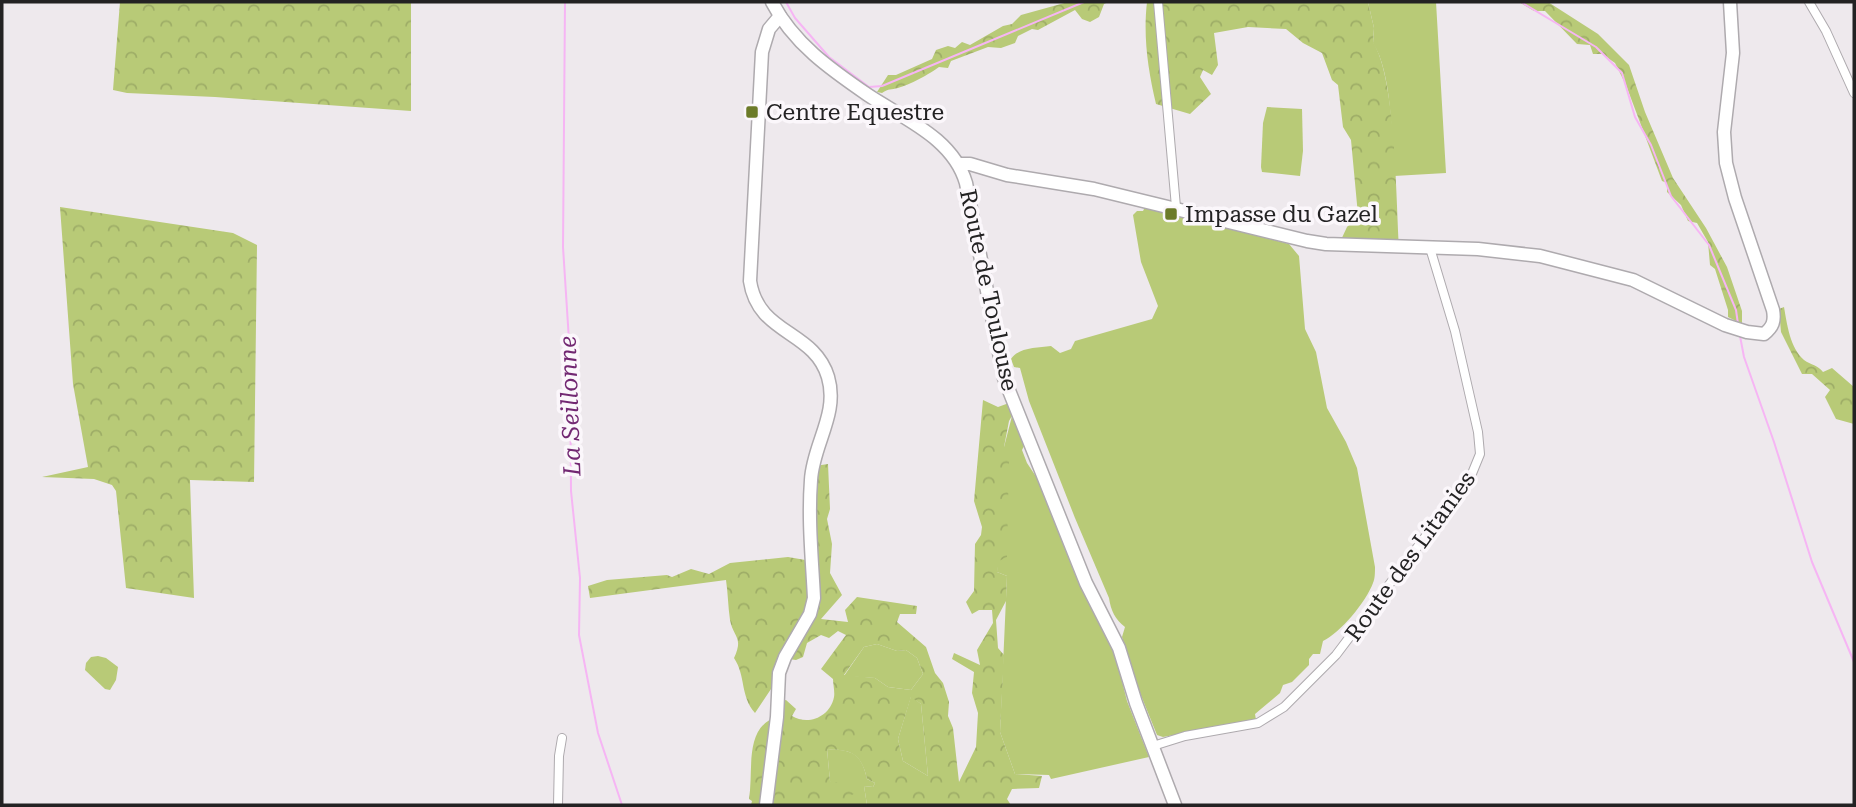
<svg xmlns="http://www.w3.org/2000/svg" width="1856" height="807" font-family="'Roboto Serif',serif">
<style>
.grass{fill:#b8ca77}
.forest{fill:url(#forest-crowns);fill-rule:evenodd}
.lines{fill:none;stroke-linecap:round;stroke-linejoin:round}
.stream{stroke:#f6b5f4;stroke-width:2}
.street-casing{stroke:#aeaaae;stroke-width:10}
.secondary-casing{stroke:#aeaaae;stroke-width:15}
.street{stroke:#fff;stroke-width:8}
.secondary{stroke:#fff;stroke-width:12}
.poi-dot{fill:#6c7b29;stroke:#fbf7fb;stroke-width:2.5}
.labels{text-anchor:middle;stroke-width:7;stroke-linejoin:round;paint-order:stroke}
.poi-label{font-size:23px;fill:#232223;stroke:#fbf7fb;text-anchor:start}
.street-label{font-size:23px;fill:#232223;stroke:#fbf7fb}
.water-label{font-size:24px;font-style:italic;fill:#722872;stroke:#fbf7fb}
</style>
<defs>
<pattern id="forest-crowns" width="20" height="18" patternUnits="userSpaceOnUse" patternTransform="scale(1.75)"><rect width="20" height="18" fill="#b8ca77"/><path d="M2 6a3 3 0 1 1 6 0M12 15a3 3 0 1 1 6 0" fill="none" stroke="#9ead67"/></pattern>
</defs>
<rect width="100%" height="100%" fill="#eee9ed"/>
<g class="grass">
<path d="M1368 2H1436L1446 173 1394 176C1392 140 1392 72 1373 43L1374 28Z"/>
<path d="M1267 107 1302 109 1303 151 1300 176 1262 172 1261 167 1263 123Z"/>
<path d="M1145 207 1289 244 1299 256 1305 329 1316 352 1327 408 1346 442 1357 468 1375 567C1375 572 1375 579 1373 583 1366 602 1340 633 1323 641L1320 654H1313L1309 659V665L1292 682 1283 685 1280 693 1255 714 1256 720 1163 737 1157 735 1136 683 1122 637 1125 627C1115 619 1111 611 1109 598L1075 518 1029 401 1020 368 1014 367 1011 359C1019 347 1037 348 1051 346L1060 353 1071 349 1075 341 1152 319 1158 306 1141 262 1133 215 1137 211H1143Z"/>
<path d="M1012 416 1024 446 1022 450 1027 463 1037 478 1075 574 1116 657 1127 701 1149 757 1051 779 1049 775 1015 774 1000 732 1007 576 997 572 1004 447Z"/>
<path d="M877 644 897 651 906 650 917 658 923 674 911 690 888 687 875 678 844 676 864 647Z"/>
<path d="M98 656 106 658 118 667 116 680 110 690 105 689 85 670 86 663 91 657Z"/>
<path d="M911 696 921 704 928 776 903 761 898 739Z"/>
<path d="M827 749C853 750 861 753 867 779L875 783 873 787 864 786 867 805H848L830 781Z"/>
</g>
<g class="forest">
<path d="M120 2H411V111L215 97 127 93 113 90Z"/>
<path d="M1068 2H1108L1104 4 1099 17 1090 22 1082 19 1075 10 1038 30 1032 29 1018 36 1015 43 1001 48 988 47 951 61 948 68 939 67C930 74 909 85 898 88 891 90 889 88 882 93L877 92 888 75H896L932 59 936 50 948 46 955 48 962 42 970 45 1003 26 1012 24 1021 15Z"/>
<path d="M1147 2H1368L1374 28 1373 42C1396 78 1396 199 1399 245L1340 242 1347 227 1358 215 1351 140 1343 127 1338 85 1332 80 1322 53 1303 43 1286 29 1248 27 1214 33 1218 65 1212 75 1203 70 1200 77 1211 94 1190 114 1156 104C1148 70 1143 37 1147 2Z"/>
<path d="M1519 2H1548L1598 34 1629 65 1645 112 1673 178 1706 228 1727 267 1742 311V324L1728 317V310L1715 269 1710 265 1708 242 1697 223 1688 221 1681 205 1667 192V183L1662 181 1626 85 1615 63 1602 54H1593L1590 45 1577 44 1545 11H1534Z"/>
<path d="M60 207 233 233 257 245 254 482 190 480 194 598 126 588 116 491 112 485 94 479 42 477 88 467 73 384Z"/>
<path d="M1784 307C1787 324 1790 348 1804 360 1811 365 1818 365 1823 372L1832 368 1854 387V424L1836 419 1825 397 1830 390 1812 374H1802L1781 332 1779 309Z"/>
<path d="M983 400 998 407 1009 403 1013 414 1009 421 1004 447 1009 455 1007 557 999 561 997 572 1007 576 1006 601 996 620 998 648 1004 655 1000 732 1015 774 1042 776 1039 788 1012 789 1007 799 1011 805H867L864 786 873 787 875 783 867 779C861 754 853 750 827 749L830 781 856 787V793L845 798 848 805H751L752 801 749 799C754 769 743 726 779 716L780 701 786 700 796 709 792 716C808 726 830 717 834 697 835 692 833 684 833 679L821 669 846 635 838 631 829 638 821 635 807 643 803 657 796 660 781 658 773 686 755 713C740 696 746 676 734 658 744 637 733 637 730 620 728 607 728 593 726 580L590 598 588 586 607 580 667 575 672 577 691 569 709 574 730 563 788 557 811 561 815 545 816 520 811 491 815 466 828 464 830 509 827 519 832 544 830 573 842 595 821 619 848 622 845 610 857 597 917 606 916 614H900L897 622 926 647 935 673 943 683 949 702 948 716 953 728 959 782 976 747 978 713 972 693 974 672 952 659 954 653 980 665 977 650 993 623 992 610H979L972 614 966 602 974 591 975 544 981 535 982 527 974 501ZM877 644 897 651 906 650 917 658 923 674 911 690 888 687 875 678 844 675 864 647ZM911 697 921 704 928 776 903 761 898 739Z"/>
</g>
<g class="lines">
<g class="stream">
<path d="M565 2 563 247 570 356 571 491 580 578 579 635 598 733 622 805"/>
<path d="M786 2 795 18 829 57 869 87 882 86 1084 2"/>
<path d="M1521 2 1596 47 1622 73 1635 117 1651 145 1671 196 1709 245 1736 310 1738 324"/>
<path d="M1740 336 1744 357 1774 442 1812 562 1854 662"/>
</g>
<defs>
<g id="street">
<path d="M1158 2 1176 207"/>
<path d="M1809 2 1826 31 1854 93"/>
<path d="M1153 746 1185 736 1258 723 1284 707 1336 655 1471 476 1480 454 1478 432 1455 331 1430 248"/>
<path d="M558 805 559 756 562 738"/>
</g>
<g id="secondary">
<path d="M772 2C793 43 830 69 868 95 904 119 953 138 966 183L1004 378 1086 583 1119 648 1136 703 1175 805"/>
<path d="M959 164H970L1007 175 1094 189 1307 241 1326 244 1478 249 1540 256 1633 280 1725 325 1747 332 1764 334C1773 327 1775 321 1773 310L1735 198 1726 163 1724 132 1733 53 1730 2"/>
<path d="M766 805 777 717 779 673 785 657 810 614 814 598C812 559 808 519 811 480 813 444 839 414 828 377 814 330 758 335 750 281L762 52 769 29 780 16"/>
</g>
</defs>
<use href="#street" class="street-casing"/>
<use href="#secondary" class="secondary-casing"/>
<use href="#street" class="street"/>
<use href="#secondary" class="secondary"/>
</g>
<g class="poi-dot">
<rect x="745" y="105" width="14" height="14" rx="3.5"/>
<rect x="1164" y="207" width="14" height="14" rx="3.5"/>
</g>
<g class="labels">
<g class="poi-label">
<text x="766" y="120">Centre Equestre</text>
<text x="1185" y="222">Impasse du Gazel</text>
</g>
<g class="street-label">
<text transform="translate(989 290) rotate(78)" y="8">Route de Toulouse</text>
<text transform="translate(1410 556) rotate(-54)" y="8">Route des Litanies</text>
</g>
<g class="water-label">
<text transform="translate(570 406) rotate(-92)" y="8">La Seillonne</text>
</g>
</g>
<rect width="1856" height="807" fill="none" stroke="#232223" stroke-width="7"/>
</svg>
